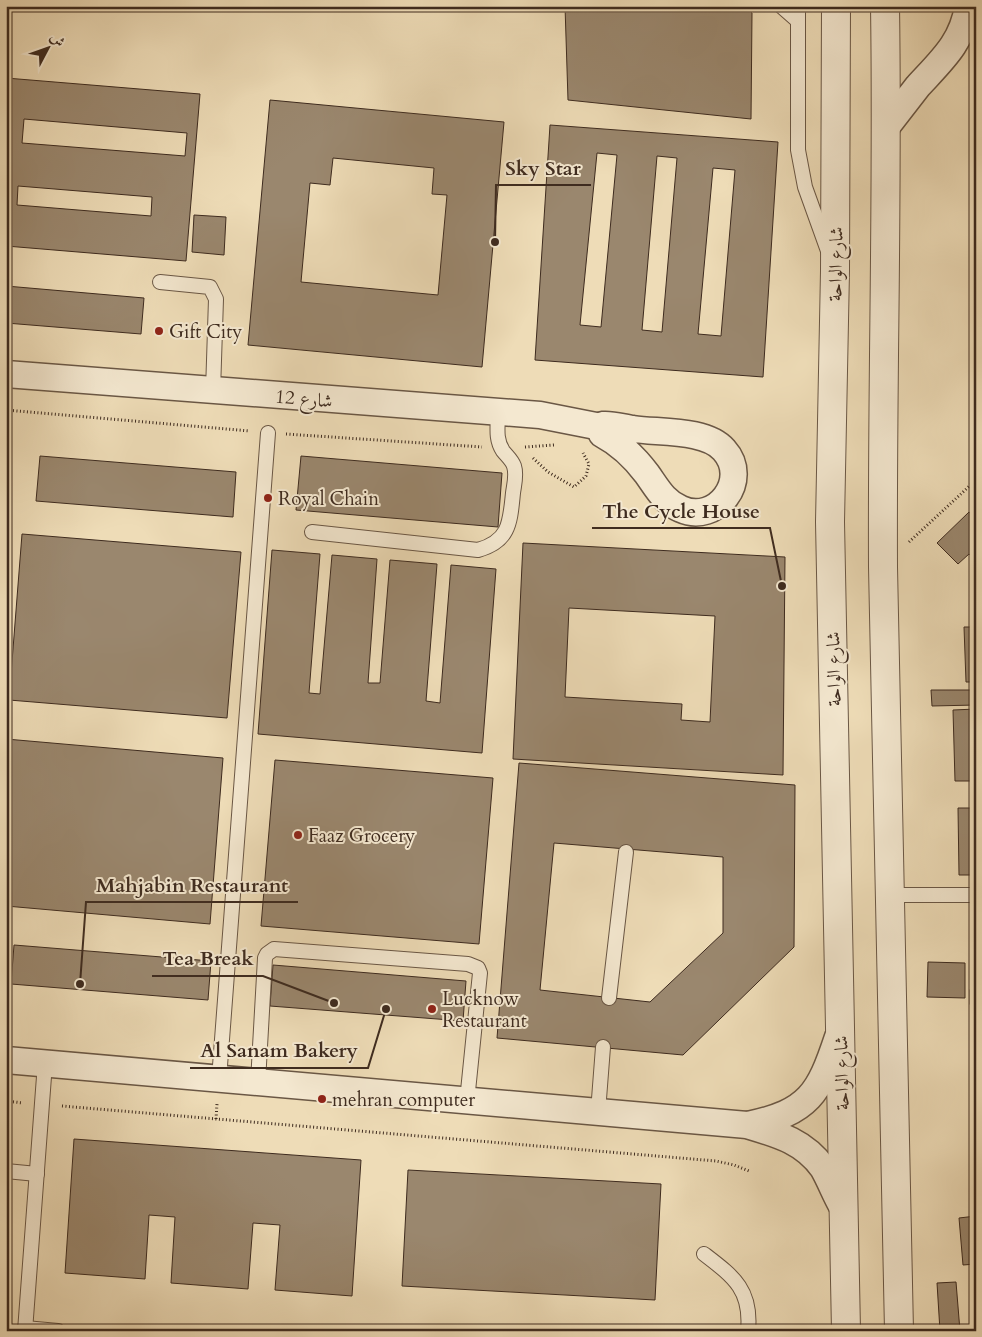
<svg xmlns="http://www.w3.org/2000/svg" width="982" height="1337" font-family="Cardo,Amiri,serif">
<style>
.building{fill:#9a876e;stroke:#3e2b1f;fill-rule:evenodd}
.lines{fill:none;stroke-linecap:round;stroke-linejoin:round}
.service-casing{stroke:#6a5745;stroke-width:16}
.minor-casing{stroke:#6a5745;stroke-width:29}
.tertiary-casing{stroke:#6a5745;stroke-width:30}
.path{stroke:#3e2b1f;stroke-width:3;stroke-dasharray:1 2.5;stroke-linecap:butt}
.service{stroke:#f4e8d0;stroke-width:14}
.minor{stroke:#f4e8d0;stroke-width:26}
.tertiary{stroke:#f4e8d0;stroke-width:28}
.poi-dot{fill:#8f2418;stroke:#f4e8d0;stroke-width:2}
.labels{text-anchor:middle;stroke-width:4;stroke-linejoin:round;paint-order:stroke}
.street-label{font-size:19px;fill:#3e2b1f;stroke:#f4e8d0}
.poi-label{font-size:19px;fill:#3e2b1f;stroke:#f4e8d0;text-anchor:start}
.leader{fill:none;stroke:#3e2b1f;stroke-width:2}
.callout-dot{fill:#3e2b1f;stroke:#f4e8d0;stroke-width:2}
.callout-label{font-size:20px;text-anchor:middle;font-weight:bold;fill:#3e2b1f;stroke:#f4e8d0;stroke-width:4;stroke-linejoin:round;paint-order:stroke}
</style>
<rect width="100%" height="100%" fill="#eedcb7"/>
<filter id="stains"><feTurbulence type="fractalNoise" baseFrequency=".004" numOctaves="4"/><feColorMatrix values="0 0 0 0 .2 0 0 0 0 .09 0 0 0 0 .02 0 0 0 .5 -.17"/></filter>
<radialGradient id="worn" r=".72"><stop offset=".6" stop-color="#630" stop-opacity="0"/><stop offset="1" stop-color="#630" stop-opacity=".3"/></radialGradient>
<g class="building">
<path d="M565 6H745L752 13 751 119 568 100Z"/>
<path d="M6 78 200 94 186 261 6 246ZM24 119 187 133 185 156 22 143ZM18 186 152 197 151 216 17 205Z"/>
<path d="M270 100 504 122 482 367 248 345ZM333 158 434 168 432 194 447 195 438 295 301 282 310 183 330 185Z"/>
<path d="M550 125 778 142 763 377 535 360ZM597 153 617 155 601 327 580 325ZM657 156 677 158 662 332 642 330ZM713 168 735 170 721 336 698 334Z"/>
<path d="M194 215 226 217 224 255 192 252Z"/>
<path d="M6 286 144 298 141 334 6 323Z"/>
<path d="M40 456 236 472 233 517 36 501Z"/>
<path d="M301 456 502 473 498 527 296 510Z"/>
<path d="M6 507H11L6 564Z"/>
<path d="M969 512 976 518V561L969 554 958 564 937 543Z"/>
<path d="M22 534 241 552 227 718 9 700Z"/>
<path d="M523 543 785 557 783 775 513 759ZM569 608 715 616 710 722 681 720 682 704 565 697Z"/>
<path d="M272 550 320 554 309 693 320 694 332 555 377 559 368 683H380L390 560 437 564 426 701 440 703 451 565 496 569 482 753 258 734Z"/>
<path d="M964 627H976V682H966Z"/>
<path d="M931 690H976V705L932 706Z"/>
<path d="M976 709V781H955L953 710Z"/>
<path d="M6 739 223 758 210 924 6 906Z"/>
<path d="M275 760 493 778 479 944 261 926Z"/>
<path d="M519 763 795 785 794 947 683 1055 497 1038ZM554 843 723 857V933L650 1002 540 990Z"/>
<path d="M958 808H976V875H959Z"/>
<path d="M971 922H976V987L972 988Z"/>
<path d="M14 945 211 961 208 1000 11 984Z"/>
<path d="M928 962 965 963V998L927 997Z"/>
<path d="M273 965 466 981 463 1021 270 1006Z"/>
<rect x="970" y="990" width="6" height="14"/>
<path d="M74 1139 361 1160 352 1296 275 1290 280 1225 253 1223 248 1289 171 1283 175 1217 149 1215 145 1279 65 1273Z"/>
<path d="M408 1170 661 1184 655 1300 402 1286Z"/>
<path d="M976 1216V1264L963 1265 959 1218Z"/>
<path d="M956 1282 960 1331H940L937 1283Z"/>
</g>
<g class="lines">
<defs>
<g id="service">
<path d="M781 6 798 21"/>
<path d="M798 6V150L805 187 828 251"/>
<path d="M160 282 210 287 216 299 213 391"/>
<path d="M312 532 478 550C510 541 510 522 513 493 514 485 517 475 514 466 512 460 507 456 503 451 495 439 498 426 498 413"/>
<path d="M889 895H976"/>
<path d="M609 998 626 852"/>
<path d="M219 1079 268 433"/>
<path d="M258 1082 265 958 267 954 274 949 468 964 478 968 480 973 467 1101"/>
<path d="M598 1112 603 1047"/>
<path d="M6 1171 37 1174"/>
<path d="M704 1254C734 1277 752 1290 748 1331"/>
<path d="M25 1328 58 1331"/>
<path d="M25 1331 45 1063"/>
</g>
<g id="minor">
<path d="M887 126C897 113 908 99 918 86 941 61 963 42 968 6"/>
<path d="M6 374 540 415 601 427"/>
<path d="M603 425C613 424 624 428 633 429 659 433 706 429 724 450 751 480 716 525 681 509 664 502 657 488 647 474 635 458 619 443 602 434L601 427Z"/>
<path d="M6 1060 747 1125C777 1134 804 1141 823 1168 830 1180 835 1194 842 1206"/>
<path d="M748 1125C809 1112 819 1094 838 1037"/>
</g>
<g id="tertiary">
<path d="M836 6 835 271 830 522 846 1331"/>
<path d="M885 6C888 193 882 380 883 567L899 1331"/>
</g>
</defs>
<use href="#service" class="service-casing"/>
<use href="#minor" class="minor-casing"/>
<use href="#tertiary" class="tertiary-casing"/>
<g class="path">
<path d="M6 410 250 431"/>
<path d="M286 434 482 447"/>
<path d="M525 447 554 445"/>
<path d="M533 458 548 472 574 487 586 476 589 464 583 453"/>
<path d="M909 542 976 480"/>
<path d="M6 1101 23 1103"/>
<path d="M62 1106 716 1161 734 1165 749 1171"/>
<path d="M216 1119 217 1104"/>
</g>
<use href="#service" class="service"/>
<use href="#minor" class="minor"/>
<use href="#tertiary" class="tertiary"/>
</g>
<g class="poi-dot">
<circle cx="159" cy="331" r="5"/>
<circle cx="268" cy="498" r="5"/>
<circle cx="298" cy="835" r="5"/>
<circle cx="432" cy="1009" r="5"/>
<circle cx="322" cy="1099" r="5"/>
</g>
<g class="labels">
<g class="street-label">
<text transform="translate(835 264) rotate(-89)" y="7">شارع الواحة</text>
<text transform="translate(304 398) rotate(5)" y="7">شارع 12</text>
<text transform="translate(833 669) rotate(-91)" y="7">شارع الواحة</text>
<text transform="translate(841 1073) rotate(-91)" y="7">شارع الواحة</text>
</g>
<g class="poi-label">
<text x="169" y="338">Gift City</text>
<text x="278" y="505">Royal Chain</text>
<text x="308" y="842">Faaz Grocery</text>
<text x="442" y="1005">Lucknow<tspan x="442" dy="22">Restaurant</tspan></text>
<text x="332" y="1106">mehran computer</text>
</g>
</g>
<path class="leader" d="M495 242L496 185H591M782 586L770 528H592M80 984L86 902H298M334 1003L263 976H152M386 1009L368 1068H190"/>
<g class="callout-dot">
<circle cx="495" cy="242" r="5"/>
<circle cx="782" cy="586" r="5"/>
<circle cx="80" cy="984" r="5"/>
<circle cx="334" cy="1003" r="5"/>
<circle cx="386" cy="1009" r="5"/>
</g>
<g class="callout-label">
<text x="543" y="175">Sky Star</text>
<text x="681" y="518">The Cycle House</text>
<text x="192" y="892">Mahjabin Restaurant</text>
<text x="208" y="965">Tea Break</text>
<text x="279" y="1057">Al Sanam Bakery</text>
</g>
<rect width="982" height="1337" fill="none" stroke="#eedcb7" stroke-width="25"/>
<rect x="8" y="8" width="967" height="1322" fill="none" stroke="#3e2b1f" stroke-width="2.5"/>
<rect x="12" y="12" width="957" height="1312" fill="none" stroke="#3e2b1f"/>
<g transform="translate(48 48) rotate(49)" stroke="#f4e8d0" stroke-width="4" paint-order="stroke">
<path d="M0-4L9 19L0 12L-9 19Z" fill="#3e2b1f"/>
<text y="-8" font-size="14" font-weight="bold" text-anchor="middle" fill="#3e2b1f">ش</text>
</g>
<rect width="100%" height="100%" filter="url(#stains)"/>
<rect width="100%" height="100%" fill="url(#worn)"/>
</svg>
